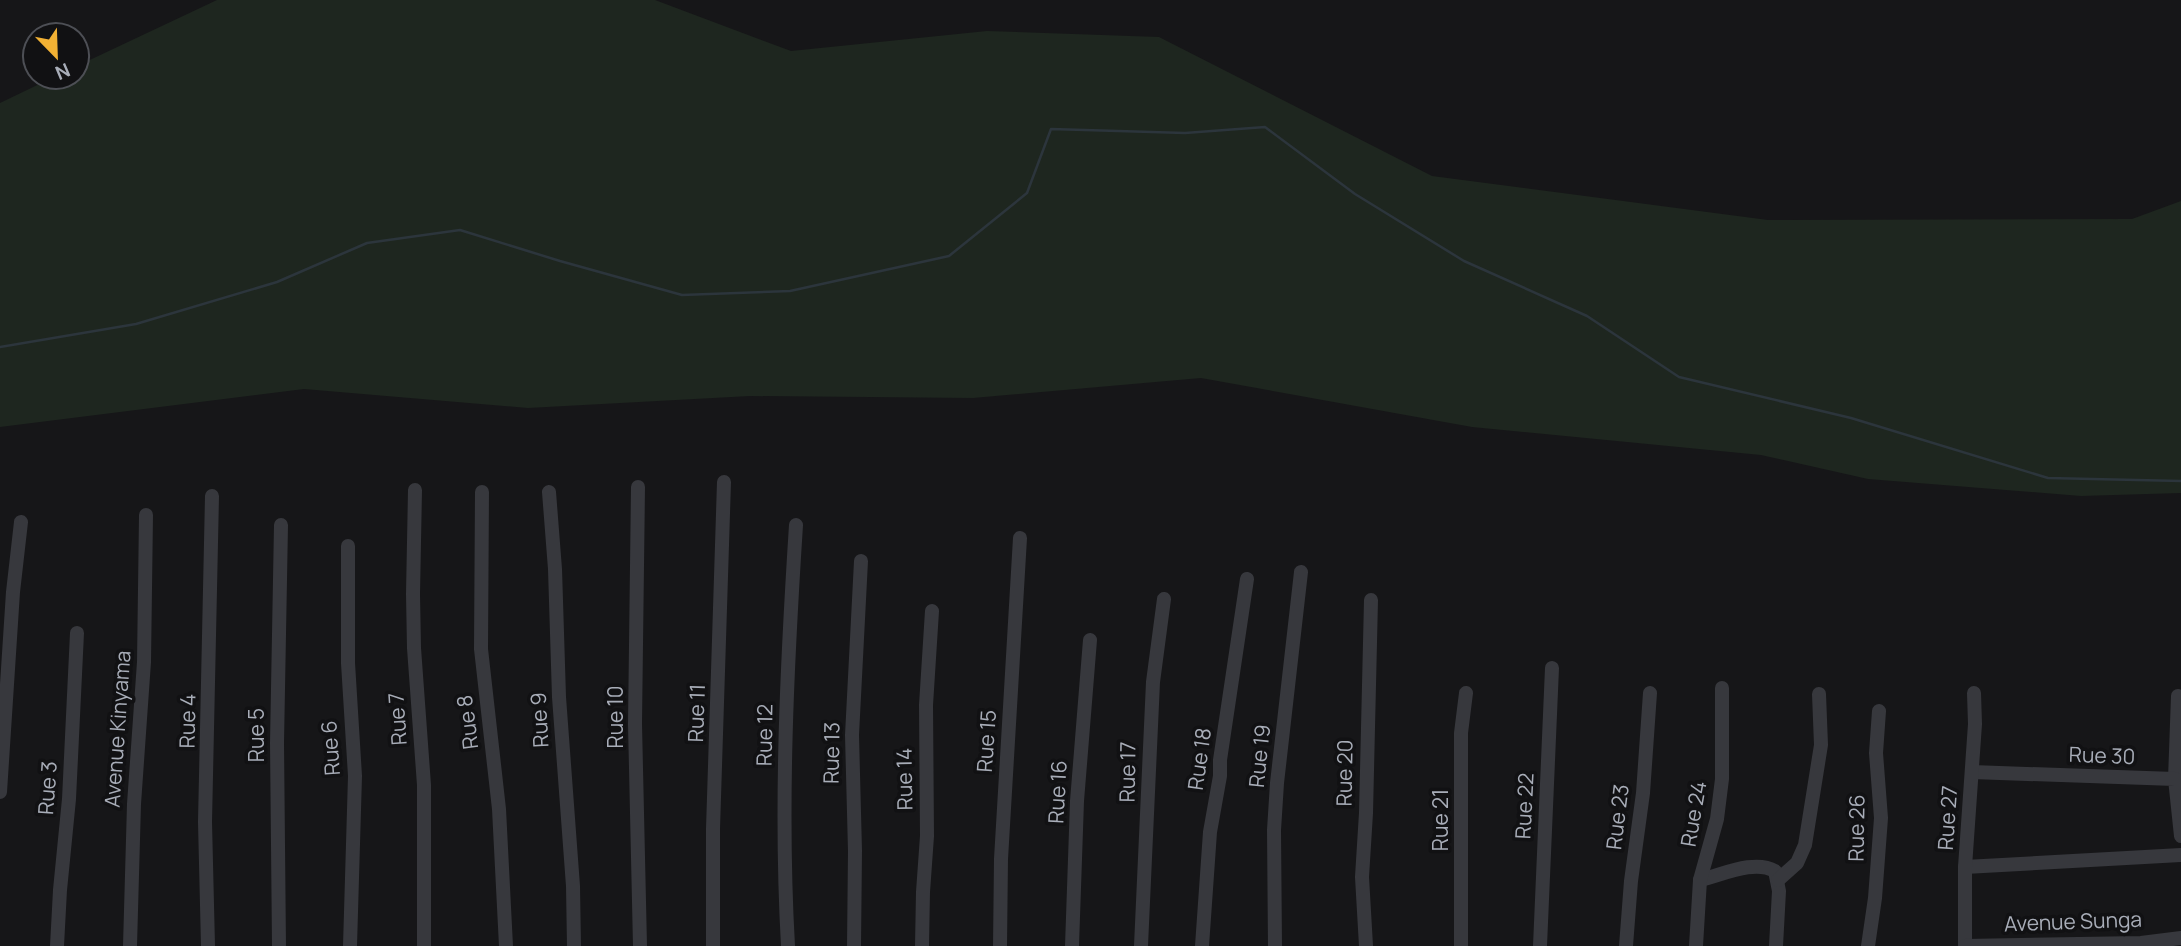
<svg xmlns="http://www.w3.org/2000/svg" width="2181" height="946" font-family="Manrope,sans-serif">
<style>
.green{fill:#1e261f}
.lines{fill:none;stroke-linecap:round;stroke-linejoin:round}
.stream{stroke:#2c353c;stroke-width:2.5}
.minor{stroke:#37383d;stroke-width:14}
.labels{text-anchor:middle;stroke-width:7;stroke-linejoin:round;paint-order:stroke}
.street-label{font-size:21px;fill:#a8adb8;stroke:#111113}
</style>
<rect width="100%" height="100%" fill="#161618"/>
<path class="green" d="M217 0H655L791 51 987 31 1159 37 1432 176 1768 220 2132 219 2181 201V493L2081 496 1868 479 1761 455 1472 427 1201 378 973 398 750 396 528 408 304 389 0 427V103L54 77H77V66Z"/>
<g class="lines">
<path class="stream" d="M0 347 136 324 277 282 367 243 460 230 560 261 682 295 790 291 949 256 1027 193 1051 129 1185 133 1265 127 1355 194 1464 261 1587 316 1679 377 1851 418 2048 478 2181 481"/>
<g class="minor">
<path d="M638 487 635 724 640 946"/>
<path d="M415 490 413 594 414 648 424 785V946"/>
<path d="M482 492 481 649 499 809 506 946"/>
<path d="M549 492 555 569 559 697 573 886 574 946"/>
<path d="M348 546V663L355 776 350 946"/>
<path d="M2178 696 2175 779H2181"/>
<path d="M1972 772 2175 779 2181 836"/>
<path d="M0 792 13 592 21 522"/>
<path d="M1965 867 2181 855"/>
<path d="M1700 880C1722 875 1754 859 1775 871L1779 891 1776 946"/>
<path d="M1778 880 1797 863 1805 845 1821 745 1819 694"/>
<path d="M57 946 60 890 69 799 77 633"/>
<path d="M130 946 134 804 144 662 146 515"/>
<path d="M208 946 205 822 212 496"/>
<path d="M279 946 277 743 281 525"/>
<path d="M713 946V829L724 482"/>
<path d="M788 946C780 806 787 665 796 525"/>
<path d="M854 946 855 851 852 735 861 561"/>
<path d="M922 946 923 892 927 836 926 705 932 611"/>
<path d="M1000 946 1001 859 1020 538"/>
<path d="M1072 946 1077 801 1090 640"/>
<path d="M1141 946 1153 682 1164 599"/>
<path d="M1202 946 1210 832 1220 776V760L1247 579"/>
<path d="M1275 946 1274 830 1277 783 1301 572"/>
<path d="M1366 946 1362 877 1366 813 1371 600"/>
<path d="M1461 946V733L1466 693"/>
<path d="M1540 946 1552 668"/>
<path d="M1626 946 1631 881 1643 793 1650 693"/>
<path d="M1696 946 1700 880 1717 819 1722 779V688"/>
<path d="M1868 946 1875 898 1881 818 1876 753 1879 711"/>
<path d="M1965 946V867L1975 724 1974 693"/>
<path d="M1965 946 2141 943 2181 938"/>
</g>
</g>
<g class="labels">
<g class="street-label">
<text transform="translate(697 713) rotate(-88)" y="7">Rue 11</text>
<text transform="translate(616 717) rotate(-90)" y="7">Rue 10</text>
<text transform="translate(398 719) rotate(-94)" y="7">Rue 7</text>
<text transform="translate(540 720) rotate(-93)" y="7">Rue 9</text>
<text transform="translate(188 721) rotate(-89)" y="7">Rue 4</text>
<text transform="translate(468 722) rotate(-97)" y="7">Rue 8</text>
<text transform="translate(118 729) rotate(-86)" y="7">Avenue Kinyama</text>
<text transform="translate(257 735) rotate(-90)" y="7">Rue 5</text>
<text transform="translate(765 735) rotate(-89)" y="7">Rue 12</text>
<text transform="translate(987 741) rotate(-86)" y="7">Rue 15</text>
<text transform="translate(331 748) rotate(-94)" y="7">Rue 6</text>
<text transform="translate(832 753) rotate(-89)" y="7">Rue 13</text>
<text transform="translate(1260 756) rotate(-84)" y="7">Rue 19</text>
<text transform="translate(2102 756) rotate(2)" y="7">Rue 30</text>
<text transform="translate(1200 759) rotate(-82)" y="7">Rue 18</text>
<text transform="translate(1128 772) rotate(-89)" y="7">Rue 17</text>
<text transform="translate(1345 773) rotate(-89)" y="7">Rue 20</text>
<text transform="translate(905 779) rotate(-91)" y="7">Rue 14</text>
<text transform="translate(48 788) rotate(-86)" y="7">Rue 3</text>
<text transform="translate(1058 792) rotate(-87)" y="7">Rue 16</text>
<text transform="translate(1525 806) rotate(-87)" y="7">Rue 22</text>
<text transform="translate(1694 814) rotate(-80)" y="7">Rue 24</text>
<text transform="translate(1618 817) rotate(-83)" y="7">Rue 23</text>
<text transform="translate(1948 818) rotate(-86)" y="7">Rue 27</text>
<text transform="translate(1441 820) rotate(-90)" y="7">Rue 21</text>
<text transform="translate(1857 828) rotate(-89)" y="7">Rue 26</text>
<text transform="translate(2073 922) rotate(-2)" y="7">Avenue Sunga</text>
</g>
</g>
<g transform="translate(56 56) rotate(157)"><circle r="33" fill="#111113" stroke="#4d4f55" stroke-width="2"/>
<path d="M0-5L12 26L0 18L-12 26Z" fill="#f2b134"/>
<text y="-10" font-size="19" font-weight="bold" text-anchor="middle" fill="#a8adb8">N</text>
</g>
</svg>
